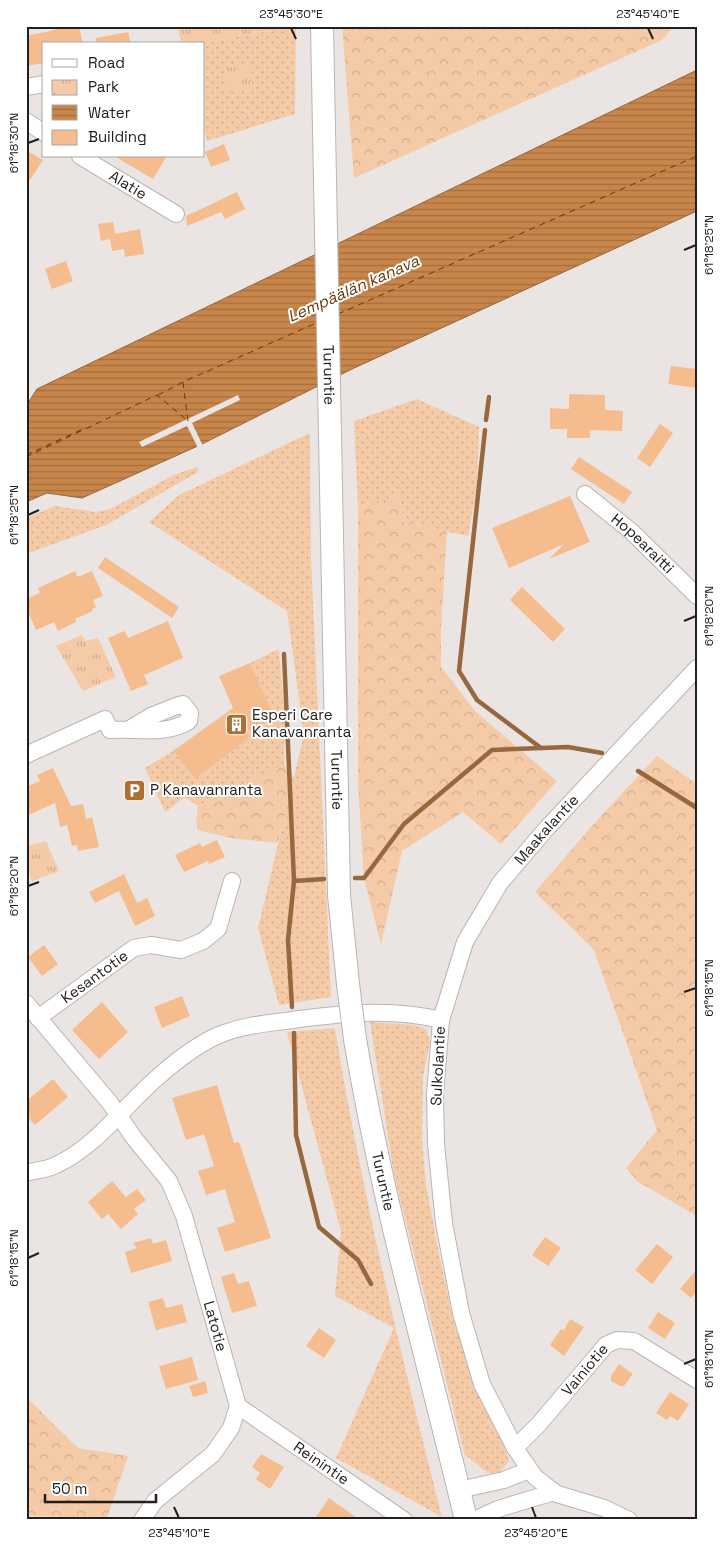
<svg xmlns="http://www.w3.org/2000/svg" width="723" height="1546" font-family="'Space Grotesk',sans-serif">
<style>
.grass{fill:url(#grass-dots)}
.forest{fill:url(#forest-crowns)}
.park{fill:url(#park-tufts)}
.water{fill:url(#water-rules);stroke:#97673d}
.pier{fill:#eae5e2}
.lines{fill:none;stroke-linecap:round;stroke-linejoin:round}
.stream{stroke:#97673d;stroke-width:4.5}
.ferry{stroke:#663909;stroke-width:1;stroke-dasharray:6 5;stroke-linecap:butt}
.building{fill:#f5bd8e}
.street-casing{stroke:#bab5b2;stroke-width:18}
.secondary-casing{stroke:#bab5b2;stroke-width:24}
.street{stroke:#fff;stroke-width:16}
.secondary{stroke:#fff;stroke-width:22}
.secondary-bridge-casing{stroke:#bab5b2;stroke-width:24;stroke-linecap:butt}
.secondary-bridge{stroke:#fff;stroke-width:22}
.ticks{fill:none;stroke:#22201f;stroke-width:2}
.labels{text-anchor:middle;stroke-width:4;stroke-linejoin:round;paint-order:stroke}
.street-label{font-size:15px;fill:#22201f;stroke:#fff}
.poi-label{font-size:15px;fill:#22201f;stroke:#fff;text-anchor:start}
.water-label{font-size:16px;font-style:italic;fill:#663909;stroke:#fff}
.neatline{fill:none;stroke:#22201f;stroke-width:2}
.ticks-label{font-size:12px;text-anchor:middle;fill:#22201f}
</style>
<defs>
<pattern id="grass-dots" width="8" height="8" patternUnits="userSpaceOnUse" patternTransform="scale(1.25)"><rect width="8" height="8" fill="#f5caa7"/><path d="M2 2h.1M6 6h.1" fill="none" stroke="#d2ad8f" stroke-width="1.8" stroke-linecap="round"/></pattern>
<pattern id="forest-crowns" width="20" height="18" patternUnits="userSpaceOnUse" patternTransform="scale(1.25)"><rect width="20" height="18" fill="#f5caa7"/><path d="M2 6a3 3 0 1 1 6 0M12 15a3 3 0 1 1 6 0" fill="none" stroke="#d2ad8f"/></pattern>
<pattern id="park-tufts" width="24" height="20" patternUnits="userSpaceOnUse" patternTransform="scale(1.25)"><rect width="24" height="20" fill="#f5caa7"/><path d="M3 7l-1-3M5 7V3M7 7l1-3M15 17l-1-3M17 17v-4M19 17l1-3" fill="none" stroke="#d2ad8f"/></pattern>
<pattern id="water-rules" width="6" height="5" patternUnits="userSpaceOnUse" patternTransform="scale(1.25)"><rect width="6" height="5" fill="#c9864a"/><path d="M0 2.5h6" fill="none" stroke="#a36d3d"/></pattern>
</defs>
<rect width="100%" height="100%" fill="#eae5e2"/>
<g class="grass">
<path d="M296 26 295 114 207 141 204 129V44H197Z"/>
<path d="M417 399 479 427 477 486 468 536 404 522 399 496 358 506 354 421Z"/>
<path d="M310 433 311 559 331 997 279 1005 258 928 304 735 287 611 149 522 179 495Z"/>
<path d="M197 467 198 472 106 525 26 554V518L55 506 96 512 110 509 174 475Z"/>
<path d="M279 649 285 724 284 764 250 783 198 806 185 797 165 812 145 768 173 751 195 779 250 738 247 731 274 716 250 663Z"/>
<path d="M370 1022 412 1025 426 1029 430 1042 423 1076 422 1140 426 1184 438 1249 453 1319 476 1389 501 1434 509 1461 500 1472 488 1473 465 1455 394 1175Z"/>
<path d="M335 1028C362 1193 401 1355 442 1517L336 1458 394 1328 335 1296 341 1231 287 1032Z"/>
</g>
<g class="forest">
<path d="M342 26H674L662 40 354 178Z"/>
<path d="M399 496 404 522 447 531 441 628V667L477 713 557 781 501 844 463 812 402 851 381 944 364 878 358 782V506Z"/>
<path d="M657 756 697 784V1216L637 1181 626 1168 657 1130 594 950 535 892 599 818Z"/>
<path d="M284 764 294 778 278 843 231 838 198 830 196 821 198 806Z"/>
<path d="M26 1397 78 1448 128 1456 107 1518 26 1516Z"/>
</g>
<g class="park">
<path d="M177 26H296L197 44H182Z"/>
<path d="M248 64 253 89 227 93 223 69Z"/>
<path d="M82 635 85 641 98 638 116 677 83 691 56 646Z"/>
<path d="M46 841 59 871 32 881 26 865V846Z"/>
</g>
<path class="water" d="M697 70V211L352 369 200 445 82 498 47 493 26 502V406L37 389Z"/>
<path class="pier" d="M238 395 240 400 192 423 203 446 198 448 187 426 142 447 139 442Z"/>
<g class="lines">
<g class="stream">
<path d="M486 420 489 397"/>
<path d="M485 430 459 671 477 700 541 748"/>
<path d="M284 654 294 881 324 879"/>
<path d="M638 771 697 808"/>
<path d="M355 878H364L404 824 492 750 568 747 602 753"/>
<path d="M292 1007 288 940 294 881"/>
<path d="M294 1033 296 1135 319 1227 358 1260 371 1284"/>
</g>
<g class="ferry">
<path d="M338 314 697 156"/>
<path d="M158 395 183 382"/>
<path d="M188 421 183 382 316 323"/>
<path d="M26 455 85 428"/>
<path d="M26 457 157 395 188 421"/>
</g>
</g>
<g class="building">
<path d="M55 26H79L83 44H44V63L26 66V36L55 30Z"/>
<path d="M128 32 131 44H96V38Z"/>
<path d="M224 144 230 160 211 167 205 152Z"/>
<path d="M26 150 43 160 26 186Z"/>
<path d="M114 156H167L153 179Z"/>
<path d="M237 192 245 209 225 219 221 212 187 226 186 216Z"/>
<path d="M113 222 115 234 140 229 144 254 125 257 124 249 112 251 110 239 101 241 98 224Z"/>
<path d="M66 261 73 281 52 289 45 269Z"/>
<path d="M671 366 697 369V388L668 384Z"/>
<path d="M569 394 605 395V410L623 411 622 431 590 430V438H567V429H550V408L569 409Z"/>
<path d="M660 424 673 433 650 467 637 458Z"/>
<path d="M579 457 632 492 624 504 571 469Z"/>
<path d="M570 496 590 542 549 559 564 544 509 568 492 528Z"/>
<path d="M105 557 179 607 172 618 98 568Z"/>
<path d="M75 571 77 576H80L92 571 103 596 93 600 96 607 92 609 93 611 75 619 76 622 58 631 54 622 36 630 26 607V599L40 593 38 588Z"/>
<path d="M522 587 565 629 553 642 510 600Z"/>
<path d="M168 621 183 658 144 675 148 684 131 691 108 638 125 631 128 638Z"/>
<path d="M250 663 274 716 247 731 250 738 195 779 173 751 233 708 219 676Z"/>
<path d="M53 768 71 806 83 804 86 819 92 817 99 847 78 851 77 845 72 846 67 825 60 827 55 803 26 816V787L40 781 37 775Z"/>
<path d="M217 840 225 857 209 864 208 861 184 872 175 855 200 843 202 847Z"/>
<path d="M124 874 137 903 147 898 155 916 135 926 119 891 95 903 89 892Z"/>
<path d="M44 945 58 964 42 976 28 957Z"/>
<path d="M182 996 190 1016 162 1028 154 1007Z"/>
<path d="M102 1002 128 1032 99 1059 72 1030Z"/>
<path d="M53 1079 68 1097 35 1125 26 1115V1101Z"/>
<path d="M217 1085 234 1143 239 1142 271 1238 225 1252 217 1228 235 1222 225 1189 206 1195 198 1171 214 1166 204 1134 186 1140 172 1098Z"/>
<path d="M112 1181 126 1197 137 1189 146 1200 134 1209 138 1214 121 1229 108 1214 102 1219 88 1202Z"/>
<path d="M545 1237 561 1248 548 1266 532 1255Z"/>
<path d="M151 1238 153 1244 166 1240 172 1261 131 1273 125 1252 137 1248 133 1243Z"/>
<path d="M657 1244 673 1257 652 1284 635 1270Z"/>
<path d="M697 1269V1291L691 1298 680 1289Z"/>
<path d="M234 1273 238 1284 249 1281 257 1306 232 1313 221 1277Z"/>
<path d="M163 1298 166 1308 182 1304 187 1322 156 1330 148 1302Z"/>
<path d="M658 1312 675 1323 665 1339 648 1328Z"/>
<path d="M570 1319 584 1327 564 1356 550 1345 561 1329 564 1330Z"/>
<path d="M319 1328 336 1340 324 1358 306 1346Z"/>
<path d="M192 1357 198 1380 166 1389 159 1366Z"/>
<path d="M619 1364 633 1374 624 1386H620L611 1381V1376Z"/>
<path d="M205 1381 208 1393 193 1397 189 1386Z"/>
<path d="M670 1392 689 1404 678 1421 670 1416 667 1420 656 1413Z"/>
<path d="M261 1454 284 1467 270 1489 256 1479 260 1473 252 1467Z"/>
<path d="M329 1498 360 1520H314Z"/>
</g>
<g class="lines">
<defs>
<g id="street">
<path d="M26 87 44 84"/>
<path d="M26 121 44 133"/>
<path id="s1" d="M80 156 176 214"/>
<path id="s2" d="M585 494 632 532 697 596"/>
<path d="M26 755 105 719 110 730C136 728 166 736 189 721L190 713 183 704 179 705 151 716 131 728"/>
<path id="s3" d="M26 1003 110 1103 134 1138 169 1181 184 1216 238 1406 231 1428 213 1454 155 1501 142 1520"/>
<path id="s4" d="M38 1018 134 948 151 945 181 950 203 941 218 929 232 881"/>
<path id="s5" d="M441 1020 465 942 500 883 547 828 697 668"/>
<path d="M26 1173C36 1170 47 1170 56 1165 97 1146 124 1106 158 1077 177 1060 200 1042 224 1033 249 1024 273 1023 299 1019 347 1013 393 1008 441 1020L435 1094 436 1144 444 1223 461 1313 482 1384 515 1448 535 1477 557 1494 604 1508 629 1520"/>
<path id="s6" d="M238 1406 404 1520"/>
<path id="s7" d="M515 1448 539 1424 606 1345 617 1340 634 1341 697 1380"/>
<path d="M459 1490 504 1480 529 1470"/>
<path d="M474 1520 498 1509 554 1492"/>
</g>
<g id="secondary">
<path id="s8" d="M322 26 339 895 348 984"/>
<path id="s9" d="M355 1039C382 1201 428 1360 466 1520"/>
</g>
</defs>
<use href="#street" class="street-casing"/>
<use href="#secondary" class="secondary-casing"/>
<use href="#street" class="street"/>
<use href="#secondary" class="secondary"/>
<defs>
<path id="secondary-bridge" d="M348 984 355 1039"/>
</defs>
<use href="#secondary-bridge" class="secondary-bridge-casing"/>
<use href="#secondary-bridge" class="secondary-bridge"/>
</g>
<path class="ticks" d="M291 28 296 39M648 28 653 39M28 143 39 139M684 250 696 245M28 515 39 510M684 621 696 616M28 886 39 882M684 992 696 988M28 1258 39 1253M684 1364 696 1359M174 1507 179 1518M532 1507 536 1518"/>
<defs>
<symbol id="building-square" viewBox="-11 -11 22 22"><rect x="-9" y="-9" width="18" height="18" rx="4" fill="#ae6f35" stroke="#fff"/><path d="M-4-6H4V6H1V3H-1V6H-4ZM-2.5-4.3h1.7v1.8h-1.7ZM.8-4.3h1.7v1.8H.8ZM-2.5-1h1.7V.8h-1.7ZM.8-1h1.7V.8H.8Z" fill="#fff"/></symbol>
<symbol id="parking-square" viewBox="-11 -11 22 22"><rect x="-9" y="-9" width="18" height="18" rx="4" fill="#ae6f35" stroke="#fff"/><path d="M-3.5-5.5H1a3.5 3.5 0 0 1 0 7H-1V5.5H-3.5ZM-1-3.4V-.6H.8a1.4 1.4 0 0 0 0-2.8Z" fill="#fff"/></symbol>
</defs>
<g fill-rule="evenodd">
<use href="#building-square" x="224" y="712" width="25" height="25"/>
<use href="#parking-square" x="122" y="778" width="25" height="25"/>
</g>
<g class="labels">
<g class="street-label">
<text dy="5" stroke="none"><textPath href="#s1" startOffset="56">Alatie</textPath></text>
<text dy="5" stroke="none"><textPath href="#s8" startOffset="349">Turuntie</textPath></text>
<text dy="5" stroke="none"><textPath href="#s2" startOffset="76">Hopearaitti</textPath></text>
<text dy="5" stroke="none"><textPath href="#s8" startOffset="754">Turuntie</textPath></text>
<text dy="5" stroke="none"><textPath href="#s5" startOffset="221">Maakalantie</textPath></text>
<text dy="5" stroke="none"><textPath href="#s4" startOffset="70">Kesantotie</textPath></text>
<text transform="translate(438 1066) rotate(-87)" y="5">Sulkolantie</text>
<text dy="5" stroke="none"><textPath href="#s9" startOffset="145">Turuntie</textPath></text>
<text dy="5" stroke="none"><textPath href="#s3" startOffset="381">Latotie</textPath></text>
<text dy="5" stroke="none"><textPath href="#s7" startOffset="105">Vainiotie</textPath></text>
<text dy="5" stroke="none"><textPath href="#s6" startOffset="101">Reinintie</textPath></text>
</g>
<g class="poi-label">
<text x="252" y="720">Esperi Care<tspan x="252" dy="17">Kanavanranta</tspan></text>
<text x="150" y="795">P Kanavanranta</text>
</g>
<g class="water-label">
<text transform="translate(353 288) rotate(-24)" y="6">Lempäälän kanava</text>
</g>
</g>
<rect width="723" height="1546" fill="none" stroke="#ffffff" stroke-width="55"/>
<rect x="42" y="42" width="162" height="115" fill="#ffffff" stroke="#a7a6a5"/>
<rect x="52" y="59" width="25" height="8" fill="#ffffff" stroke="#a7a6a5"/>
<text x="88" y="68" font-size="15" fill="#22201f">Road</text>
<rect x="52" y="80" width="25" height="15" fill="url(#park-tufts)" stroke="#a7a6a5"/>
<text x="88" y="92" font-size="15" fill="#22201f">Park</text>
<rect x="52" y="105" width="25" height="15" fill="url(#water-rules)" stroke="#a7a6a5"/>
<text x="88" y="118" font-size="15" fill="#22201f">Water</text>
<rect x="52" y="130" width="25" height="15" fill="#f5bd8e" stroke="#a7a6a5"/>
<text x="88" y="142" font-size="15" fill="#22201f">Building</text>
<path d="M45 1494v8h111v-8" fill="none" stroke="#22201f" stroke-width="2.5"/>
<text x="52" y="1494" font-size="15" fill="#22201f" stroke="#ffffff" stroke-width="4" paint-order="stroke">50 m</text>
<rect x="28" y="28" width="668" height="1490" class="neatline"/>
<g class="ticks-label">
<text x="291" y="18">23°45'30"E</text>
<text x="648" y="18">23°45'40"E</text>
<text transform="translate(14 143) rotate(-90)" y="4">61°18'30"N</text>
<text transform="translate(709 245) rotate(-90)" y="4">61°18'25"N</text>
<text transform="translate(14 515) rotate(-90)" y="4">61°18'25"N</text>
<text transform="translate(709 616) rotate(-90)" y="4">61°18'20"N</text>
<text transform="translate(14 886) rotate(-90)" y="4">61°18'20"N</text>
<text transform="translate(709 988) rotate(-90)" y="4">61°18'15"N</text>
<text transform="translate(14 1258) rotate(-90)" y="4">61°18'15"N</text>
<text transform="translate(709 1359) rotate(-90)" y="4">61°18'10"N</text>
<text x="179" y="1537">23°45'10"E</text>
<text x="536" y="1537">23°45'20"E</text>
</g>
</svg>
